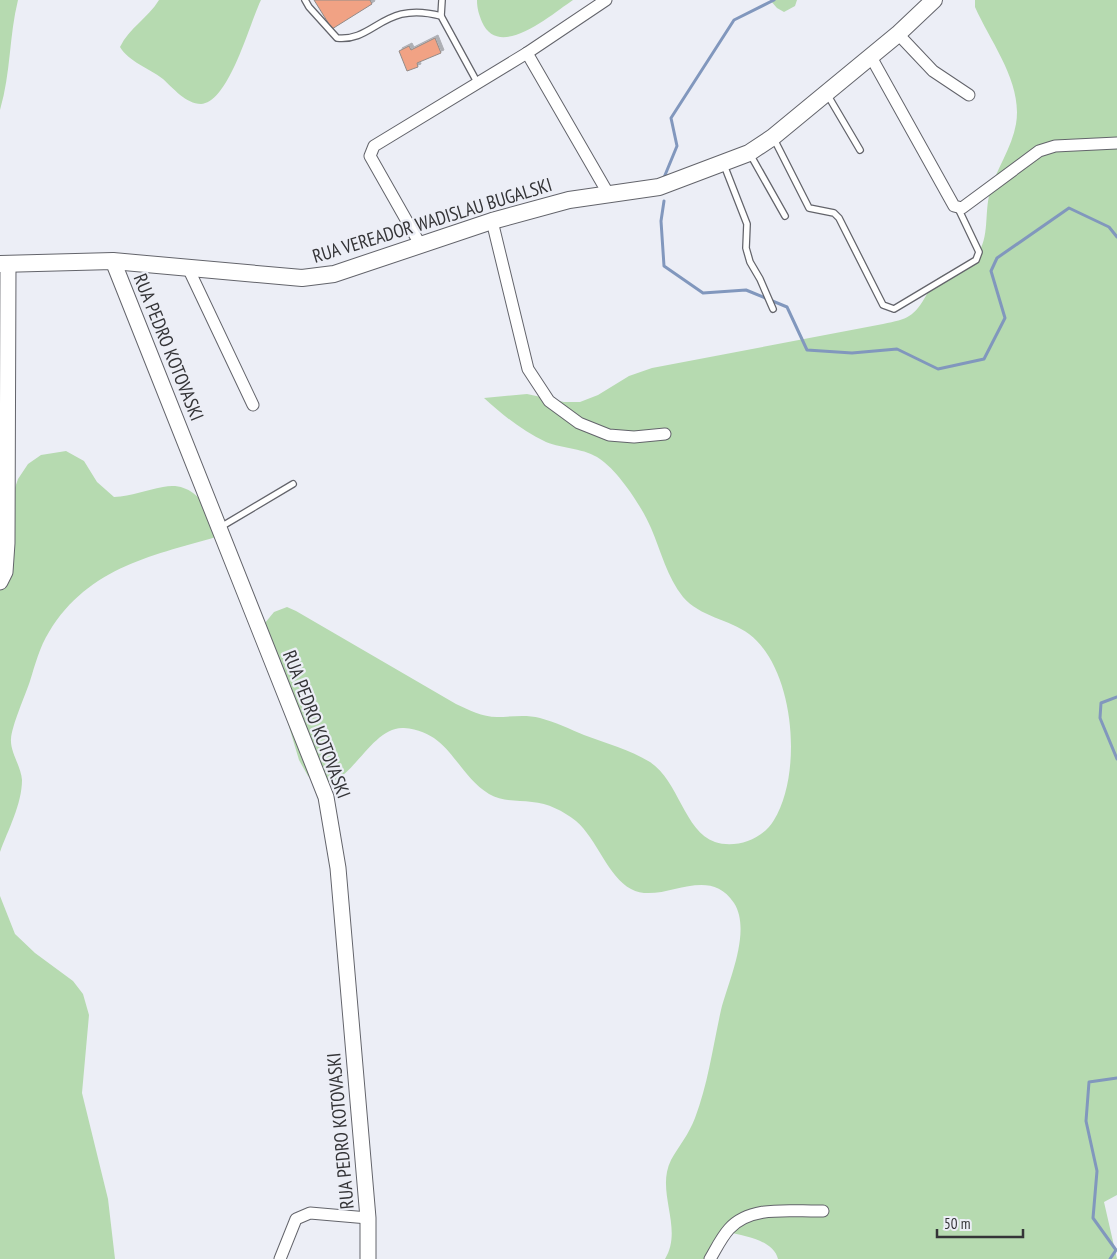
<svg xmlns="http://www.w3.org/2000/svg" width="1117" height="1259" font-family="'PT Sans Narrow',sans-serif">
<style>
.green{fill:#b6dab0}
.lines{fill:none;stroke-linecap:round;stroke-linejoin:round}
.stream{stroke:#8197bd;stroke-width:3}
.building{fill:#f1a284;stroke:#938b88;filter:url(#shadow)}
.service-casing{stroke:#63646b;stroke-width:8}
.minor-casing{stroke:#63646b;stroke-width:13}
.tertiary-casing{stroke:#63646b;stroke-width:17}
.secondary-casing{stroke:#63646b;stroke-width:18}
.service{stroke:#fff;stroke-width:5.5}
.minor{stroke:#fff;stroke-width:11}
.tertiary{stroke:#fff;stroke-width:15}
.secondary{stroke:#fff;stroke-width:16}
.labels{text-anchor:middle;stroke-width:4.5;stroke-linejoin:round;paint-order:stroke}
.street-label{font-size:19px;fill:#343437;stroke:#eceef6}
</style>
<defs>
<filter id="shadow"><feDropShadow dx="3" dy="-3" stdDeviation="0" flood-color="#0004"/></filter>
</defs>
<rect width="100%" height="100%" fill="#eceef6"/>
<g class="green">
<path d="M0 0H18C9 36 11 72 0 110Z"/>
<path d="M159 0H261C250 22 229 103 201 104 186 104 173 88 163 79 149 68 129 62 120 47 129 28 148 18 159 0Z"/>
<path d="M477 0H573C552 14 499 61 482 22 479 14 477 9 477 0Z"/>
<path d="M770 0H797L795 6 784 12 777 8Z"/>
<path d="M975 0H1117V1195L1104 1202 1117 1259H778C773 1240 745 1236 728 1232L717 1259H665C684 1228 655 1192 671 1160 679 1146 689 1134 695 1118 708 1084 713 1046 721 1010 728 982 752 931 734 903 707 862 662 906 631 889 608 877 597 839 576 821 563 811 548 803 532 802 517 800 502 802 489 794 455 773 451 732 404 728 376 726 357 770 335 780 330 783 322 782 317 783L308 776 299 760 260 629 274 612 287 607 296 611 456 704C469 710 482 717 497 717 511 717 525 714 540 718 555 722 570 729 584 735 606 743 630 750 650 762 679 781 684 831 715 842 736 849 763 839 774 820 803 773 795 669 749 634 729 619 700 617 683 597 667 577 661 551 651 528 642 507 619 472 600 459 585 448 563 449 546 442 522 431 503 415 484 398L527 394 564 402H580L598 395 629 376 652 368 883 324C908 319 914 317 927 294 929 290 932 284 935 281 946 270 966 269 977 255 990 237 984 213 990 192 996 169 1012 148 1016 124 1023 83 991 43 975 7Z"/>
<path d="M66 451 84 461 97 482 114 497C132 496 146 490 163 487 196 480 209 511 223 535 155 555 89 566 49 632 40 646 35 665 30 681 25 696 12 725 11 739 10 752 21 766 22 780 22 804 8 830 0 852V531L18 479 28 464 41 455Z"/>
<path d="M0 896 15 934 35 953 73 981 83 994 89 1015 82 1093 108 1199 115 1259H0Z"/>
</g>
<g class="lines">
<g class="stream">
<path d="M663 180 677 146 671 118 734 20 774 0"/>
<path d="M664 201 661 221 664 266 703 293 746 290 787 307 807 350 852 353 897 349 938 369 984 359 1005 318 991 271 997 258 1069 208 1109 227 1117 237"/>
<path d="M1117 697 1101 703 1100 718 1117 759"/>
<path d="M1110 1259 1116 1250 1093 1218 1097 1171 1086 1121 1089 1082 1117 1078"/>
</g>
</g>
<g class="building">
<path d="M314 0H370L372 4 332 29Z"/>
<path d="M435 38 441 53 417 63 418 67 407 71 399 51 409 46 411 50Z"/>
</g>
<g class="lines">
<defs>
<g id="service">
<path d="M305 0 309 7 337 38C375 42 383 0 441 16L477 82"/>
<path d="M441 16 442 0"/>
<path d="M827 94 860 150"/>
<path d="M774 139 809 208 834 213 839 218 883 305 894 309 976 260 979 252 958 208"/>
<path d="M750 154 785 216"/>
<path d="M724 165 747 224 746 248 750 262 760 279 773 309"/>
<path d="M219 528 293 484"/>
</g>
<g id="minor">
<path d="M898 34 933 71 969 95"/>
<path d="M527 53 609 195"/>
<path d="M871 57 954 206 962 208 1039 151 1055 146 1117 143"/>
<path d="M492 221 528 369 549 401 579 423 609 435 634 437 665 434"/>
<path d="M421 246 370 156 374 146 527 53 606 0"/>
<path d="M189 270 253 405"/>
<path d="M280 1259 296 1219 310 1213 368 1218"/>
<path d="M710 1259C716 1249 721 1238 729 1229 751 1204 793 1212 823 1211"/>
</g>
<g id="tertiary">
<path d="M113 261 326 797 338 868 368 1218V1259"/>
<path d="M0 582 5 572 7 543 8 264"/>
</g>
<path id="secondary" d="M0 264 113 261 302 278 334 274 492 221 569 200 659 187 749 153 773 137 898 34 934 0"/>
</defs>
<use href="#service" class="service-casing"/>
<use href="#minor" class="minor-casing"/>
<use href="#tertiary" class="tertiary-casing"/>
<use href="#secondary" class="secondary-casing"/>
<use href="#service" class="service"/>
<use href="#minor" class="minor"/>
<use href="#tertiary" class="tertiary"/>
<use href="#secondary" class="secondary"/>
</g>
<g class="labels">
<g class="street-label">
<text transform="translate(432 220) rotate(-17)" y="7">RUA VEREADOR WADISLAU BUGALSKI</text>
<text transform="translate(169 347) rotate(68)" y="7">RUA PEDRO KOTOVASKI</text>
<text transform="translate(317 724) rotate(69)" y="7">RUA PEDRO KOTOVASKI</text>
<text transform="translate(340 1131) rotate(-95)" y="7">RUA PEDRO KOTOVASKI</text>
</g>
</g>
<path d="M937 1229v8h86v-8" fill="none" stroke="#343437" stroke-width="2.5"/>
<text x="944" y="1229" font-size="15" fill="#343437" stroke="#eceef6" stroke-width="4" paint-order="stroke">50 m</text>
</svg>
